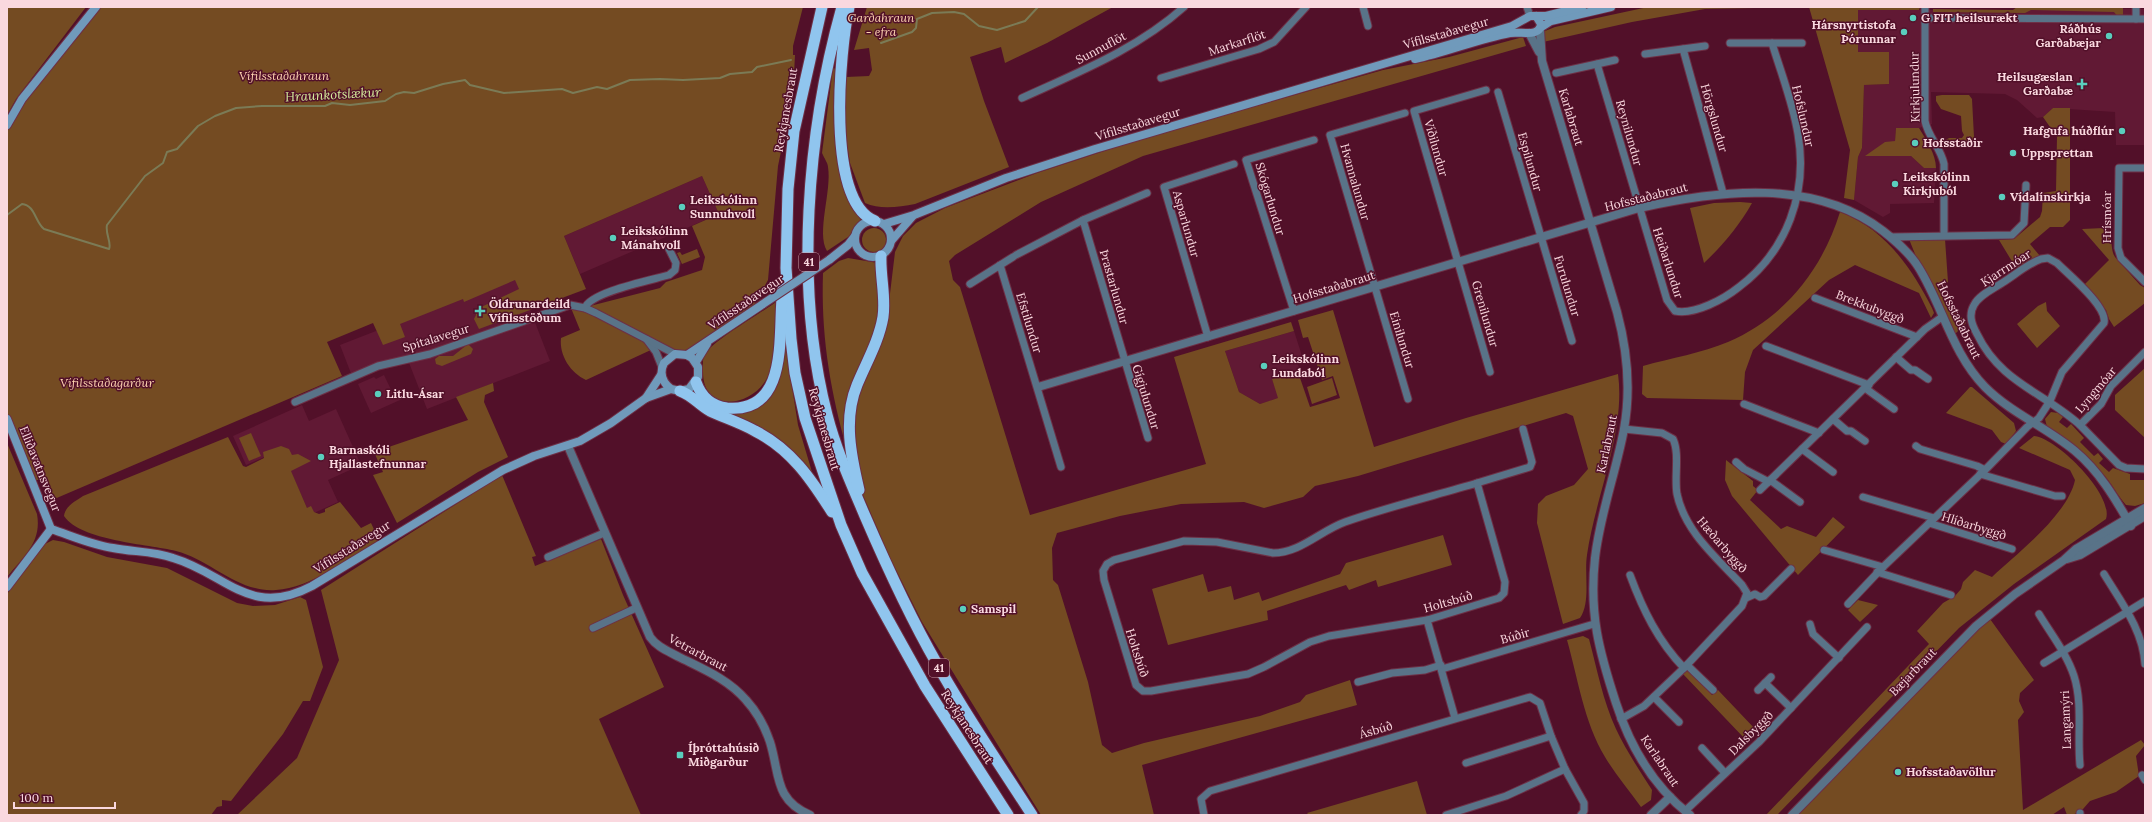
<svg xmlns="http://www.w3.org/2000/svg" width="2152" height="822" font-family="Lora,serif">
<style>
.built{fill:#611934}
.green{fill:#744b22}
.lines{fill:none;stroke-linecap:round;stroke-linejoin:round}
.stream{stroke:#7b7b56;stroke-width:2}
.minor-casing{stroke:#6d3046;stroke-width:9}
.tertiary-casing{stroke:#6d3046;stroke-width:10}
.secondary-casing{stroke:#6d3046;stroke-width:10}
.trunk-casing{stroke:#6d3046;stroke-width:13}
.minor{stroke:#597388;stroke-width:7}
.tertiary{stroke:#597388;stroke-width:8}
.secondary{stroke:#709abb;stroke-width:8}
.trunk{stroke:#90c5ee;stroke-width:11}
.secondary-bridge-casing{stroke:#6d3046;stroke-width:10;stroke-linecap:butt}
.secondary-bridge{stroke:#709abb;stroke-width:8}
.poi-dot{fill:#5acebd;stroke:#521029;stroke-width:1.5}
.labels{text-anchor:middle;stroke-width:3;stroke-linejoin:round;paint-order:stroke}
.shield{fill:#521029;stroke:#c89ca8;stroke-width:1}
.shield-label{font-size:11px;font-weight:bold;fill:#fad8df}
.park-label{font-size:12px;font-style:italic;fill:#fed5b1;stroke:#521029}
.poi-label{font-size:12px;font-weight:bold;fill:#fad8df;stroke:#521029;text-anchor:start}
.street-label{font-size:12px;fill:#fad8df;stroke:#521029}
.water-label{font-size:13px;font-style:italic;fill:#d5ef9b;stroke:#521029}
</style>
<rect width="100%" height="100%" fill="#521029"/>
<g class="built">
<path d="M2017 7 2145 9V145H2116L2115 112 2053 108 2043 117 2037 118 2017 100 2005 94 1931 92 1932 124 1919 128H1896L1895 141 1866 156H1911L1924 168H1936L1934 203 1890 204V213L1883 217 1854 200 1858 157 1862 148 1864 85 1889 84V52H1858V10H2013Z"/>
<path d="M702 176 719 214 580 274 564 236Z"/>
<path d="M517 276 550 361 427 409 406 355 352 376 340 345Z"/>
<path d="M1294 331 1303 359 1297 361 1301 374 1290 378 1288 373 1272 379 1279 398 1260 404 1239 392 1225 351Z"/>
<path d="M384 375 394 396 406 390 409 396 371 413 358 384 374 377 376 379Z"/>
<path d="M302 405 309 421 336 409 361 465 328 480 338 502 314 513 307 508 281 450 246 465 233 436Z"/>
</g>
<g class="green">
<path d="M7 7H86L16 99 7 115Z"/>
<path d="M100 7H803L793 46V55H795L793 93 778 166 768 280 754 305 687 351 675 350 590 306 660 288 666 282 702 270 705 257 692 226 719 214 702 176 564 236 586 289 479 329 474 319 476 315 475 310 519 289 515 280 464 302 463 299 400 324 405 337 383 345 373 323 327 342 342 376 52 500 42 480H32L7 419V130L33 89Z"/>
<path d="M867 7H1113L1047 43 1005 63 1001 47 970 57 984 101 1009 167 915 204C899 207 880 210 865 203L850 163 843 120 846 77 869 76 872 70 869 48 854 50Z"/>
<path d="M1648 7H1920L1919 10H1858V52H1889V84L1864 85 1862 148 1858 157 1854 200 1844 198 1850 150 1809 7 1705 9 1632 22 1543 42 1545 31 1555 27Z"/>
<path d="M2017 7 2123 8V17H2118L2114 12 2031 10 2025 13 1933 12V9L2013 10Z"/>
<path d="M1523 37 1526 46 1143 156 1041 202 955 255 949 261 953 280 960 287 1030 515 1206 464 1174 357 1291 322 1294 331 1225 351 1239 392 1260 404 1278 398 1272 379 1288 373 1290 378 1299 375 1310 407 1340 398 1333 376 1322 380 1308 337 1303 338 1298 320 1333 310 1374 447 1466 418 1618 374C1626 431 1595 498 1587 555 1584 574 1591 602 1580 618L1563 624 1537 523 1538 504 1546 496 1574 485 1588 469 1573 416 1566 413 1358 476 1315 486 1303 497 1264 508 1244 502 1181 504 1120 516 1057 533 1052 548 1053 580 1058 585 1088 682 1102 745 1112 753 1144 743 1260 716 1300 702 1306 695 1350 680 1357 705 1142 765 1154 815H1041L922 622 890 558 862 493 854 454V420L859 389 886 327 895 252 903 236 916 223 945 208 1037 173 1150 136 1383 70 1449 57Z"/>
<path d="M833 68 836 69C834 101 844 195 861 220L851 235 827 251C816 233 832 191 828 167 828 163 824 158 822 153Z"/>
<path d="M1942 95H1969L1972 99 1974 137 1973 143 1965 147 1948 148 1944 141 1949 138H1962L1964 135 1962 131 1961 116 1941 109 1936 101V96Z"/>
<path d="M2053 108H2070V220L2063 227H2050L2030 244 2040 256 2016 268 1999 240 2014 239 2040 217 2042 211 2043 193 2056 191 2057 137 2043 117Z"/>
<path d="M1896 128H1919C1926 140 1936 154 1936 168H1924L1911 156H1865L1885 142 1895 141Z"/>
<path d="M1740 202 1752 203C1739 226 1723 245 1704 263L1690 208 1714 203Z"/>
<path d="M1840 212C1885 229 1911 267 1932 308L1934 313 1931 318 1919 293 1855 265 1829 280 1753 350 1745 372 1743 400 1647 398 1642 394 1643 366C1671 358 1702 353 1728 342 1785 317 1822 270 1840 212Z"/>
<circle cx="874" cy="240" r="12"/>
<path d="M2104 228C2115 236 2109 247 2115 257L2140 285 2145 288V303L2114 327 2109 319 2106 310 2084 285 2109 260 2082 229Z"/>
<path d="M1909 239H1945L1948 282 1938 289 1966 323 1955 334 1929 278 1917 259Z"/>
<path d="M697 249 700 257 682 264 677 253 680 252 682 255Z"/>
<path d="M848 258 878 263 880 317 846 409 844 439C829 383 821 332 823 273L839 261Z"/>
<path d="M776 302C775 324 777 350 770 371 759 406 703 417 703 372 703 366 702 359 705 354 714 340 761 313 776 302Z"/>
<path d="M2046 302 2047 311 2060 326 2037 348 2017 324 2038 306Z"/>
<path d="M571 308C597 314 634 331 653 349L586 380C571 373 559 356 561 338L580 330Z"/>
<path d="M787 333 790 374 798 425 812 472 789 447 769 433 724 413 761 403Z"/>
<path d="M468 344 473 349 471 354 442 366 436 364 435 359 439 356H453Z"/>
<path d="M2145 368V438L2115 410V395Z"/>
<path d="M1332 378 1337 395 1312 404 1307 387Z"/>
<path d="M493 383 494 391 485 395 484 402 508 457 478 472 397 523 373 475 383 472 374 452 468 420 456 397Z"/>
<path d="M1970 387H1972L2014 423 2016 431 2006 444 2001 442 1992 430 1946 413Z"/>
<path d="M2051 412 2058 413 2063 417 2059 422 2067 428 2071 424 2084 438 2080 442 2094 456 2098 453 2103 459 2099 463 2109 472 2113 468 2130 474V480H2145V503L2135 506 2126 505C2118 496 2112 484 2104 475 2088 455 2068 441 2047 427L2045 419Z"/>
<path d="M251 433 261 456 249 461 239 438Z"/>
<path d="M2034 436C2057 438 2114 495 2106 519L2014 584 1959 628 1777 815H1766L1929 644 1917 631 1943 603 1955 596 1961 589 1963 582 1975 570 1992 577C2018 553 2068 514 2075 480L2070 470 2019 448Z"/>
<path d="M228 437 243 466 246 467 264 458 263 452 281 446 289 449 292 455 298 454 311 461 291 471 307 508 311 506 314 512 319 514 325 512V509L340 502 361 528 371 523 379 540C349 558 311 588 276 590 238 593 211 560 176 551 148 544 81 541 64 516 65 506 76 501 83 496Z"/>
<path d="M7 443 37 514C42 542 24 556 7 577Z"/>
<path d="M1726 460 1753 481V486L1758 490 1750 500 1781 529 1787 526 1816 537 1833 517 1845 527 1798 575 1732 496 1725 480Z"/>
<path d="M502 475 536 556 532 557 535 566 601 539 623 595 664 687 599 719 641 815H237L297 758 339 660 321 590Z"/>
<path d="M1443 535 1452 565 1378 587 1376 580 1349 590 1346 585 1267 611 1268 620 1168 645 1152 589 1203 574 1208 592 1231 586 1234 600 1259 592 1262 601 1340 574 1346 563Z"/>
<path d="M53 540 64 542 107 557 167 568 237 603 253 606 275 605 300 597 306 600 323 667 310 701H303L283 734 231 801 222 800V806L217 807 211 815H7V594L45 544Z"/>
<path d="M1858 600 1878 605 1860 622 1848 610Z"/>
<path d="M1990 619 2034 680 2020 693 2019 701 2024 712 2018 720 2023 810 2141 740 2145 745 2136 756 2139 776 2116 792 2090 801 2083 809 2073 815H2067L2064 807 2052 815H1797L1973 634Z"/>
<path d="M1583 636 1589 639C1597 669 1603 701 1616 729 1626 750 1639 770 1652 790L1651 800 1641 807C1629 790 1615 774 1605 757 1584 722 1578 679 1567 640Z"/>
<path d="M1687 669 1712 695 1718 690 1756 730 1746 740 1683 674Z"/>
<path d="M1417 781 1427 815H1309L1307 813Z"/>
</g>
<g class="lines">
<g class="stream">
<path d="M881 43 912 32 916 28 917 19 932 13 954 12 964 14 979 26 997 30 1025 21 1038 7"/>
<path d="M7 215 22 204C35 205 35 222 44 229L109 249C112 243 105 234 107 225L145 176 163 163 167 152 177 149 198 126 215 116 236 108 262 106H325L332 103 350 105 385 101 396 94 404 92 414 93 443 84 465 80 470 85 504 93 562 89 573 93 597 87 607 89 630 80 660 79 683 80 720 78 730 74 752 72 757 67 791 60"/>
</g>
<defs>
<g id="minor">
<path d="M1363 7 1368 26"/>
<path d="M1527 7 1530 16"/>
<path d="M1925 7V121C1928 137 1941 148 1944 164V235"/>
<path d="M1925 18 2145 19"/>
<path d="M2136 19V7"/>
<path d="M1730 43H1802"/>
<path d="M1683 49 1723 193"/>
<path d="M1645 54 1705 46"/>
<path d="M1597 64 1667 300 1675 311C1695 315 1724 299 1739 287 1787 251 1808 193 1798 134 1793 103 1781 73 1772 43"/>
<path d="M1556 73 1615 60"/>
<path d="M1161 78 1259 49 1274 42 1306 7"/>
<path d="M1486 90 1414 111 1490 372"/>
<path d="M1498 92 1572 341"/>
<path d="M1022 98C1079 72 1137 49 1184 7"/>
<path d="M1405 113 1330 135 1408 399"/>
<path d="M2145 168H2119L2118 248 2121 258 2145 282"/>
<path d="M1083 220 1148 438"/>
<path d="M1891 237 2012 235 2024 223 2026 185"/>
<path d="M1016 255 1083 220 1147 193"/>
<path d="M1000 265 1061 467"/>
<path d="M970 284 1013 257"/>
<path d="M1815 298 1917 337"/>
<path d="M585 308C590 292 652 280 669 275L675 270 676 263 668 247"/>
<path d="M1294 311 1246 160 1314 140"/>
<path d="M1208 337 1164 187 1234 164"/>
<path d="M647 340 656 352 662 367"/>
<path d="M1766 346 1869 385"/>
<path d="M2145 352 2111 386 2101 404 2080 425 2119 465 2126 468 2145 469"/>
<path d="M1896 357 1911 370H1915L1928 379"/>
<path d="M1865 388 1894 409"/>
<path d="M295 402 378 366 430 354 570 305 585 308 596 313 675 354"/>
<path d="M1744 404 1819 433"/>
<path d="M1833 419 1847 431H1851L1865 441"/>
<path d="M1916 446 1920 449 1977 466 1985 470"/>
<path d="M1802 449 1833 472"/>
<path d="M1736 462 1744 469 1769 482"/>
<path d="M1980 474 2055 496H2062"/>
<path d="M1770 480 1800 502"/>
<path d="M1477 483 1505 582 1504 593 1499 598 1427 620 1329 636 1310 642 1264 667 1248 674 1151 691H1143L1136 685 1104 580 1103 571 1107 564 1114 560 1184 541 1217 542 1273 553C1300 553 1320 531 1345 522 1388 507 1433 496 1477 483Z"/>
<path d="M1477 483 1530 467 1532 462 1523 429"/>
<path d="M1760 490 1925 329 1942 317"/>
<path d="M1863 497 1934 518"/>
<path d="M1929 523 2012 549"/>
<path d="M1824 550 1883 567"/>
<path d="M548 557 604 533"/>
<path d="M1877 572 1951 595"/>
<path d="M2104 574C2121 602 2143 630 2145 664"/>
<path d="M1630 575C1643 610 1658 641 1684 668"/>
<path d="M1746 598 1755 594 1760 597 1764 596 1791 569"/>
<path d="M1848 604 1883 567 1985 470 2027 427 2039 418 2050 401 2062 372 2104 323C2108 307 2069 275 2057 263L2048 258 2041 259C2027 264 2015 275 2002 283 1993 289 1979 295 1974 305 1968 315 1972 325 1977 334 2000 382 2043 392 2080 425"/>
<path d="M2039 614C2051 634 2067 654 2074 676 2083 704 2077 736 2080 765"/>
<path d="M1427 620 1455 718"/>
<path d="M1810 624 1813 634 1839 658"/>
<path d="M593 628 636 608"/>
<path d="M2044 663 2145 601"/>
<path d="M1687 665 1713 690"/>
<path d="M1442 669 1594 624"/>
<path d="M1771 677 1765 683 1791 708"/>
<path d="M1358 682 1392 673 1425 670 1441 665"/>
<path d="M1758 690 1765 683"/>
<path d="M1654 697 1679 722"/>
<path d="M1621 719 1644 706 1684 668 1742 606 1747 593 1742 585C1717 558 1685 532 1677 494 1674 477 1680 454 1673 439L1662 433 1624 429"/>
<path d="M1702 748 1725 773"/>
<path d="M1466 763 1551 736"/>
<path d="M2142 775 2145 780"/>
<path d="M1685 811 1759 742 1867 627"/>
<path d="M2080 813V815"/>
<path d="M1204 815 1201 799 1210 791 1530 697 1540 703 1551 736 1565 769 1584 803V811L1581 815"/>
<path d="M1446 815 1506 796 1565 769"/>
</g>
<g id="tertiary">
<path d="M1540 30 1542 61 1617 312C1627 349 1631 390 1624 429 1616 472 1600 514 1595 558 1589 614 1599 651 1616 703 1630 746 1654 787 1690 815"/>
<path d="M1529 33 1539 52"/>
<path d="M1038 387 1639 208C1719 190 1814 178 1883 231 1897 242 1910 253 1919 268 1943 307 1952 353 1985 387 2011 413 2046 427 2075 451 2099 471 2115 498 2131 526"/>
<path d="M568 446 650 637C657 647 668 651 679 657 703 669 728 679 746 700 757 712 765 727 770 742 780 774 774 800 810 815"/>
<path d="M2067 559 2080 555 2145 516"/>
<path d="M1651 815 1670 797"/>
<path d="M1792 815 1976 626 2015 594 2064 560 2076 549 2145 508"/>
</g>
<g id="secondary">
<path d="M1540 28 1551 21 1611 7"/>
<path d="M1415 59C1447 52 1478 39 1510 33 1521 31 1540 38 1541 24L1536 16"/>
<path d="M7 125 22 99 96 7"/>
<circle cx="873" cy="239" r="18"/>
<path d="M884 224 914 215 1006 178 1095 149 1512 26 1530 16H1546L1582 7"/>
<path d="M892 240 912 217"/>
<path d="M829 260 848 245 855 236"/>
<path d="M687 355 763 304"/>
<path d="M696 362 707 344"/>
<path d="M646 398 661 375"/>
<path d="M7 419 51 529"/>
<path d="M51 529C72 536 92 545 113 548 133 552 154 551 173 558 227 574 250 619 312 586L503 470 534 456 580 441 611 423 646 398 671 389 680 391 689 389 698 377V367L692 358 687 355 675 354 664 363C659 373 662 382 671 389"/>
<path d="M7 587 51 529"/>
</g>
<g id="trunk">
<path d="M822 7 794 131 788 189 786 268 791 339 795 373 805 418 841 525 862 573 925 686 1008 815"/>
<path d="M842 7C807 132 794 288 827 415 836 450 851 483 865 516 887 567 910 617 937 664 966 716 1000 765 1032 815"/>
<path d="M849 7C840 49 825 202 875 221"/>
<path d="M696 382C701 396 711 406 727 408 792 414 777 328 783 288"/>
<path d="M680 391C692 395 699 405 710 411 725 418 741 423 755 431 791 449 811 479 832 512"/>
<path d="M859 490C851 456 843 419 857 385 866 363 879 341 883 317 886 297 880 276 881 256"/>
</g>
</defs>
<use href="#minor" class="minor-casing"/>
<use href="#tertiary" class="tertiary-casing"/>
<use href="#secondary" class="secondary-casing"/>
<use href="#trunk" class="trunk-casing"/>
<use href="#minor" class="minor"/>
<use href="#tertiary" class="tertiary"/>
<use href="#secondary" class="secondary"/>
<use href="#trunk" class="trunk"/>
<defs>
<path id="secondary-bridge" d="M763 304 829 260"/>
</defs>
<use href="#secondary-bridge" class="secondary-bridge-casing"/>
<use href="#secondary-bridge" class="secondary-bridge"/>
</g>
<g class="poi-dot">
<circle cx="1913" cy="18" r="4"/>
<circle cx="1904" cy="32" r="4"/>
<circle cx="2109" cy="36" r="4"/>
<path d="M2080 78h4v4h4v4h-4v4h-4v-4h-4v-4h4z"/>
<circle cx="2122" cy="131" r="4"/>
<circle cx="1915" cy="143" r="4"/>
<circle cx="2013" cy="153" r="4"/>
<circle cx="1895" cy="184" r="4"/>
<circle cx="2002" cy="197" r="4"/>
<circle cx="682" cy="207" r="4"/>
<circle cx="613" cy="238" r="4"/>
<path d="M478 305h4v4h4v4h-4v4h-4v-4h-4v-4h4z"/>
<circle cx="1264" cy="366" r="4"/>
<circle cx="378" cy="394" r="4"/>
<circle cx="321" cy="457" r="4"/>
<circle cx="963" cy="609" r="4"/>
<rect x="676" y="751" width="8" height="8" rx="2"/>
<circle cx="1898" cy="772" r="4"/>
</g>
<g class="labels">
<g class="shield">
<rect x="799" y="253" width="20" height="18" rx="3"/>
<rect x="929" y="659" width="20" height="18" rx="3"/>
</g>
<g class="shield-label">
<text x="809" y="266">41</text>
<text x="939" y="672">41</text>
</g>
<g class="park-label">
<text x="881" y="22">Garðahraun<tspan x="881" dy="14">- efra</tspan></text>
<text x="284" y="80">Vífilsstaðahraun</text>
<text x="107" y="387">Vífilsstaðagarður</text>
</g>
<g class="poi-label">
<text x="1921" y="22">G FIT heilsurækt</text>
<text x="1896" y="29" text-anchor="end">Hársnyrtistofa<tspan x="1896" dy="14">Þórunnar</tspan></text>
<text x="2101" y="33" text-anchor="end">Ráðhús<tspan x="2101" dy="14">Garðabæjar</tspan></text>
<text x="2073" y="81" text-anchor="end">Heilsugæslan<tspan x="2073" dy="14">Garðabæ</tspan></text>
<text x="2114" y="135" text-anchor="end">Hafgufa húðflúr</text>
<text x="1923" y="147">Hofsstaðir</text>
<text x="2021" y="157">Uppsprettan</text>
<text x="1903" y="181">Leikskólinn<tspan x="1903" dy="14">Kirkjuból</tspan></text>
<text x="2010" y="201">Vídalínskirkja</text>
<text x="690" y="204">Leikskólinn<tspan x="690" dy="14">Sunnuhvoll</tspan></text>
<text x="621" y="235">Leikskólinn<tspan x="621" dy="14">Mánahvoll</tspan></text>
<text x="489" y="308">Öldrunardeild<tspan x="489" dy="14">Vífilsstöðum</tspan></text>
<text x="1272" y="363">Leikskólinn<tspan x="1272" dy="14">Lundaból</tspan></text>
<text x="386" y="398">Litlu-Ásar</text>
<text x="329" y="454">Barnaskóli<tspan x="329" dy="14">Hjallastefnunnar</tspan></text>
<text x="971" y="613">Samspil</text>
<text x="688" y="752">Íþróttahúsið<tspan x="688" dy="14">Miðgarður</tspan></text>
<text x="1906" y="776">Hofsstaðavöllur</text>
</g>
<g class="street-label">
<text transform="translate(1446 33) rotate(-16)" y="4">Vífilsstaðavegur</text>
<text transform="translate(1237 43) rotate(-18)" y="4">Markarflöt</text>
<text transform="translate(1101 48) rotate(-28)" y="4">Sunnuflöt</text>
<text transform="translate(1915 87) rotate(-91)" y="4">Kirkjulundur</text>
<text transform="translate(786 110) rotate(-80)" y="4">Reykjanesbraut</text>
<text transform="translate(1803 116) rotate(77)" y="4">Hofslundur</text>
<text transform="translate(1571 117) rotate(73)" y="4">Karlabraut</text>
<text transform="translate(1714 118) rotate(74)" y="4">Hörgslundur</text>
<text transform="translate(1138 124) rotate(-17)" y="4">Vífilsstaðavegur</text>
<text transform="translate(1629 133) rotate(74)" y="4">Reynilundur</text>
<text transform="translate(1436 148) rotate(74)" y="4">Víðilundur</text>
<text transform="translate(1530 162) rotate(74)" y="4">Espilundur</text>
<text transform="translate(1355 182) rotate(74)" y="4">Hvannalundur</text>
<text transform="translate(1646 197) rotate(-14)" y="4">Hofsstaðabraut</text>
<text transform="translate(1270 199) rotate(73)" y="4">Skógarlundur</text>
<text transform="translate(2107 217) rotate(-90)" y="4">Hrísmóar</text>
<text transform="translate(1186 224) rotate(74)" y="4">Asparlundur</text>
<text transform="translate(1668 263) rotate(72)" y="4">Heiðarlundur</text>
<text transform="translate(2006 268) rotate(-33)" y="4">Kjarrmóar</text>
<text transform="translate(1567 286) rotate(73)" y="4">Furulundur</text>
<text transform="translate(1114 287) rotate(74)" y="4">Þrastarlundur</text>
<text transform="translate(1334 287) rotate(-17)" y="4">Hofsstaðabraut</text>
<text transform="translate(746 302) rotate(-34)" y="4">Vífilsstaðavegur</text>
<text transform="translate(1870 307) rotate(21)" y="4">Brekkubyggð</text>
<text transform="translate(1485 314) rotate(74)" y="4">Grenilundur</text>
<text transform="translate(1959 320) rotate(64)" y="4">Hofsstaðabraut</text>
<text transform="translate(1029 323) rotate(73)" y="4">Efstilundur</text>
<text transform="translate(436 338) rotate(-17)" y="4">Spítalavegur</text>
<text transform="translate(1402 340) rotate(73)" y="4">Einilundur</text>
<text transform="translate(2096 390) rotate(-50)" y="4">Lyngmóar</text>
<text transform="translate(1146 397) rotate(73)" y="4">Gígjulundur</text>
<text transform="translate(824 429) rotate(74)" y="4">Reykjanesbraut</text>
<text transform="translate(1607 444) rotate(-78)" y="4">Karlabraut</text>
<text transform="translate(40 469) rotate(68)" y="4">Elliðavatnsvegur</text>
<text transform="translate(1974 526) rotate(17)" y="4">Hlíðarbyggð</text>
<text transform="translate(1722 545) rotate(49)" y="4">Hæðarbyggð</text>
<text transform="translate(352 547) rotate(-32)" y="4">Vífilsstaðavegur</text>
<text transform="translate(1448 602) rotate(-16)" y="4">Holtsbúð</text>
<text transform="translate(1515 636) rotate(-16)" y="4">Búðir</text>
<text transform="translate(698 653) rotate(28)" y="4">Vetrarbraut</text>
<text transform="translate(1137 653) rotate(72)" y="4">Holtsbúð</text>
<text transform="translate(1913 672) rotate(-46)" y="4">Bæjarbraut</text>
<text transform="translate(2066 720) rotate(-92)" y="4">Langamýri</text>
<text transform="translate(967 727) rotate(57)" y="4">Reykjanesbraut</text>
<text transform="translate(1376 730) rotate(-16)" y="4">Ásbúð</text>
<text transform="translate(1751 733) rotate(-45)" y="4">Dalsbyggð</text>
<text transform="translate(1660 761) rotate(56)" y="4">Karlabraut</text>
</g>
<g class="water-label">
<text transform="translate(333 94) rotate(-3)" y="5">Hraunkotslækur</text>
</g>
</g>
<rect width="2152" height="822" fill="none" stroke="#fad8df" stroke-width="16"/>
<path d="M14 802v6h101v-6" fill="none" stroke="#fad8df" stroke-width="2"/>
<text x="20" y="802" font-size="12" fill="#fad8df" stroke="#521029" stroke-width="3" paint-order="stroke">100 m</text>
</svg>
